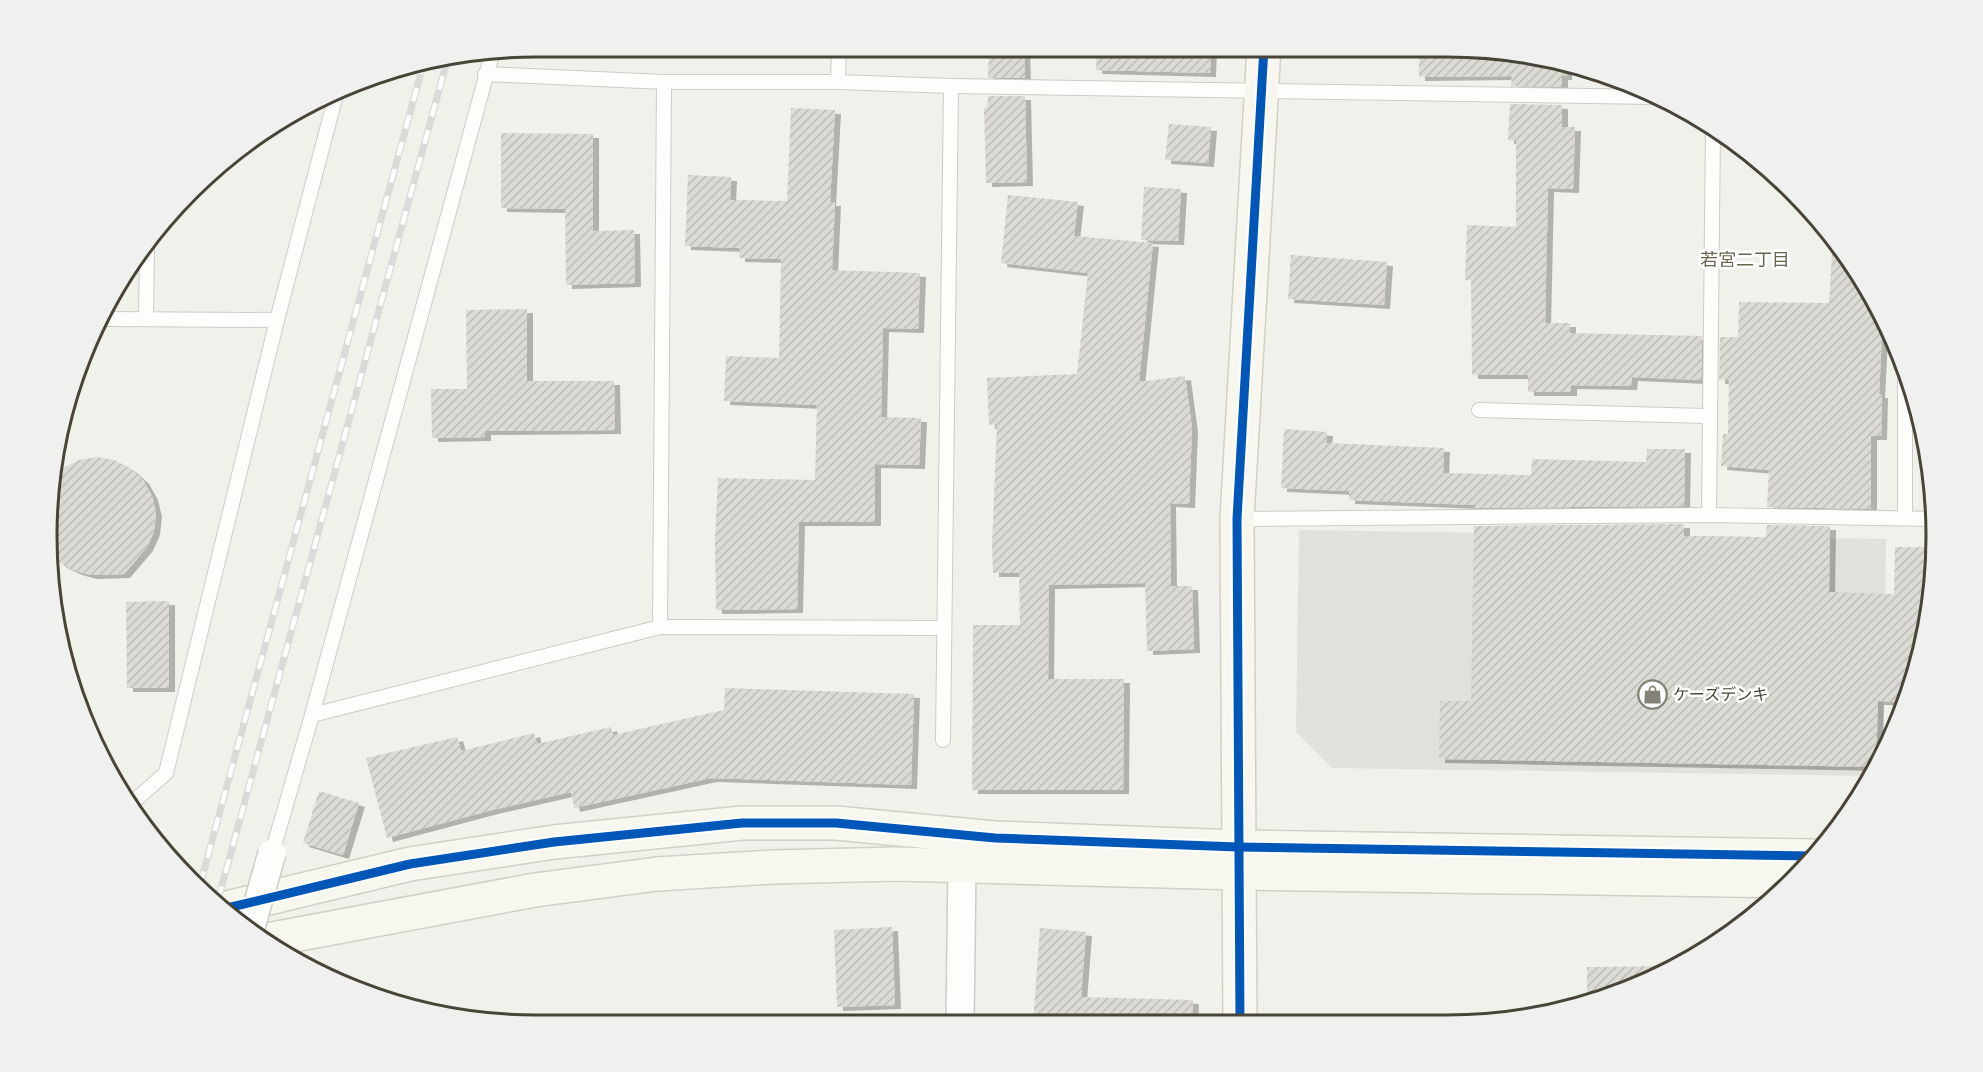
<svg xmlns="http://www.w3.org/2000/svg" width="1983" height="1072" font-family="'Noto Sans','Noto Sans JP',sans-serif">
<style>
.parking{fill:#e1e0dc}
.building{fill:url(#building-hatch);filter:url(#shadow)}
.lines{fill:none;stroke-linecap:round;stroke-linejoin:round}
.lane-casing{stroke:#cdccc7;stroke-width:16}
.street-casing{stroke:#cdccc7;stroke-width:30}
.secondary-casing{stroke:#d1d0c3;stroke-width:36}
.lane{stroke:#fdfdfc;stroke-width:14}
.street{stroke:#fdfdfc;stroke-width:27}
.secondary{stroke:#f7f6ef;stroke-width:33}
.rail-casing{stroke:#dadad9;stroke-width:7}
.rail{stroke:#fff;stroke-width:4.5;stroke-dasharray:14;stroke-linecap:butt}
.street-bridge-casing{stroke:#cdccc7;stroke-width:30;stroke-linecap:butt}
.street-bridge{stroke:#fdfdfc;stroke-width:27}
.cycleway-casing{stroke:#fff;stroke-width:13}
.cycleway{stroke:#0057b8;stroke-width:9}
.labels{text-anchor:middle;stroke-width:5;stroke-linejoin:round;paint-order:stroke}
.poi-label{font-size:16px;fill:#484437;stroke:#fff;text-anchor:start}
.neighbourhood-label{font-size:18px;fill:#6b644f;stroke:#fff}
.rim{fill:none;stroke:#484437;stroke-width:3}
</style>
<defs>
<pattern id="building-hatch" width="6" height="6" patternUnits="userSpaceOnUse" patternTransform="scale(1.5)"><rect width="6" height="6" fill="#dbdad4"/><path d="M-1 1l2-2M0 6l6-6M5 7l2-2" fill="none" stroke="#bdbcb7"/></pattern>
<filter id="shadow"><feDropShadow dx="6" dy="4" stdDeviation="0" flood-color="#0004"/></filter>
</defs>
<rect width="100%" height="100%" fill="#f1f1ec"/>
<path class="parking" d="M1299 530 1886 539 1883 755 1873 776 1332 768 1296 732Z"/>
<g class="building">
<path d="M989 47H1024L1025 78H988Z"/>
<path d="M1097 47H1211L1210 73 1096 70Z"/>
<path d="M1419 47 1479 48 1567 62 1566 76H1562V87L1511 86 1512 76 1419 77Z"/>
<path d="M988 96H1025L1027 182 986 183 984 108H987Z"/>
<path d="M1510 104 1562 105V127H1575L1573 189 1548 188 1545 323H1570V333L1702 336 1701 380 1632 377 1631 386 1571 385V392H1528V375H1472L1471 280H1465L1467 225 1516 227V141L1508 140Z"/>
<path d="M791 108 835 110 830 202H835L832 270 920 273 918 329 883 328 881 417 921 418 919 465 875 464V522H799L797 609 716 610 715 540 718 478 815 480 817 405 724 401 726 356 779 358 781 259 739 258V248L685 246 688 175 731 177 730 200 787 201Z"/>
<path d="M1169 124 1211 127 1208 163 1165 160Z"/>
<path d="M501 133 593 134V231L634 230 635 283 566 285 565 209 501 208Z"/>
<path d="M1144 187 1181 189 1178 241 1141 240Z"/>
<path d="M1008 195 1078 202 1074 236 1153 243 1139 382 1185 376 1192 428 1189 504 1170 503 1171 586H1192L1194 649 1147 651 1145 583 1049 585 1048 679H1124L1123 790H972L973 625H1020L1019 573H993L992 546 997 424 989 425 987 378 1077 374 1088 273 1001 263Z"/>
<path d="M1833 236 1883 315 1879 394H1882L1881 436H1871V509L1767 507 1769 470 1721 466 1723 434H1728L1729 380H1719L1720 337H1738L1739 302 1829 303Z"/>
<path d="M1291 255 1387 262 1384 305 1288 299Z"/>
<path d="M527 309V381H614L615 430 485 431V437L432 438 431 389H467L466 310Z"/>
<path d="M1284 429 1327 432 1326 443 1444 448 1443 473 1531 475 1532 459 1646 462 1647 449H1685L1684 506 1475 508V505L1349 500V491L1281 488Z"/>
<path d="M97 457 114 460 130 468 143 480 152 496 156 513 154 531 147 547 124 574 91 575 76 571 61 564 49 552 57 473 63 468 79 460Z"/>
<path d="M1684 524V536L1766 537 1767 525 1830 526 1829 592 1894 594 1895 547H1934L1932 600 1911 693 1907 702 1878 701 1876 767 1439 759 1440 701H1471L1474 526Z"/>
<path d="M169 601V688H127L126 602Z"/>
<path d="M725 688 914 694 911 785 711 778 574 808 571 792 492 810 387 838 366 758 457 737 461 751 534 733 537 744 611 727 613 735 724 710Z"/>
<path d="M319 791 359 803 343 855 303 843Z"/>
<path d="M892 927 895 1005 837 1007 834 930Z"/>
<path d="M1040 928 1086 932 1081 997 1193 1000 1192 1022 1033 1023Z"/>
<path d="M1673 966 1605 999 1587 1004V967Z"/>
</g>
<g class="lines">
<defs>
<g id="lane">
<path d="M485 74 664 82H838L951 86 1656 97"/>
<path d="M838 82 839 47"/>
<path d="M104 319 277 320"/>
<path d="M146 319 147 245"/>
<path d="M1479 410 1708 416"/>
<path d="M1709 515 1713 127"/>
<path d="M1905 518V370"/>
<path d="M1237 519 1709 515 1935 519"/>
<path d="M660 627 664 82"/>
<path d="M312 715 660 627 943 628"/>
<path d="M943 740 951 86"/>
<path d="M133 802 166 773 277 320 336 95"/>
<path d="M272 853 312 715 492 54"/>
</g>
<path id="street" d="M960 1023 962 866"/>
<g id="secondary">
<path d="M227 908 410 864 554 842 742 823H836L995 838 1238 847 1813 856"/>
<path d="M267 940 535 890 657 874 773 867 897 864 1240 873 1794 881"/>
<path d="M1240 1022 1237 519 1264 47"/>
</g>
</defs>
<use href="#lane" class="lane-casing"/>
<use href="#street" class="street-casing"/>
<use href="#secondary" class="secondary-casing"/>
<use href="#lane" class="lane"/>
<use href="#street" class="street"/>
<use href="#secondary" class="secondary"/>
<defs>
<g id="rail">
<path d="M200 885 423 65"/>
<path d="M218 900 447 61"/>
</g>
</defs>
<use href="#rail" class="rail-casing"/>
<use href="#rail" class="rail"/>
<defs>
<path id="street-bridge" d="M251 927 272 853"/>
</defs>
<use href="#street-bridge" class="street-bridge-casing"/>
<use href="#street-bridge" class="street-bridge"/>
<defs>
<g id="cycleway">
<path d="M227 908 410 864 554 842 742 823H836L995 838 1238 847 1813 856"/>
<path d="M1240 1022 1237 519 1264 47"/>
</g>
</defs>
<use href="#cycleway" class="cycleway-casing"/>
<use href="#cycleway" class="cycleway"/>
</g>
<defs>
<symbol id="shop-ring" viewBox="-11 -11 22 22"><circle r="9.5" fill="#fff" stroke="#838176" stroke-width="1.5"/><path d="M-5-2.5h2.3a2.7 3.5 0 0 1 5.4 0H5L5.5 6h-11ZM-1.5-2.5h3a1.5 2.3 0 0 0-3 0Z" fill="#838176"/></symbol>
</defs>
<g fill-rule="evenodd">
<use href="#shop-ring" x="1636" y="678" width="33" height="33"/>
</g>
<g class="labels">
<g class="poi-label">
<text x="1673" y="700">ケーズデンキ</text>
</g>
<g class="neighbourhood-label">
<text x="1745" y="266">若宮二丁目</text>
</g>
</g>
<path d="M0 0H1983V1072H0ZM536 57H1447A479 479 0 0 1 1926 536V536A479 479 0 0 1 1447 1015H536A479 479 0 0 1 57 536V536A479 479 0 0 1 536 57Z" fill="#f0f0ef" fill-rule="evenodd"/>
<path class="rim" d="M536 57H1447A479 479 0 0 1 1926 536V536A479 479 0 0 1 1447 1015H536A479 479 0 0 1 57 536V536A479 479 0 0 1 536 57Z"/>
</svg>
